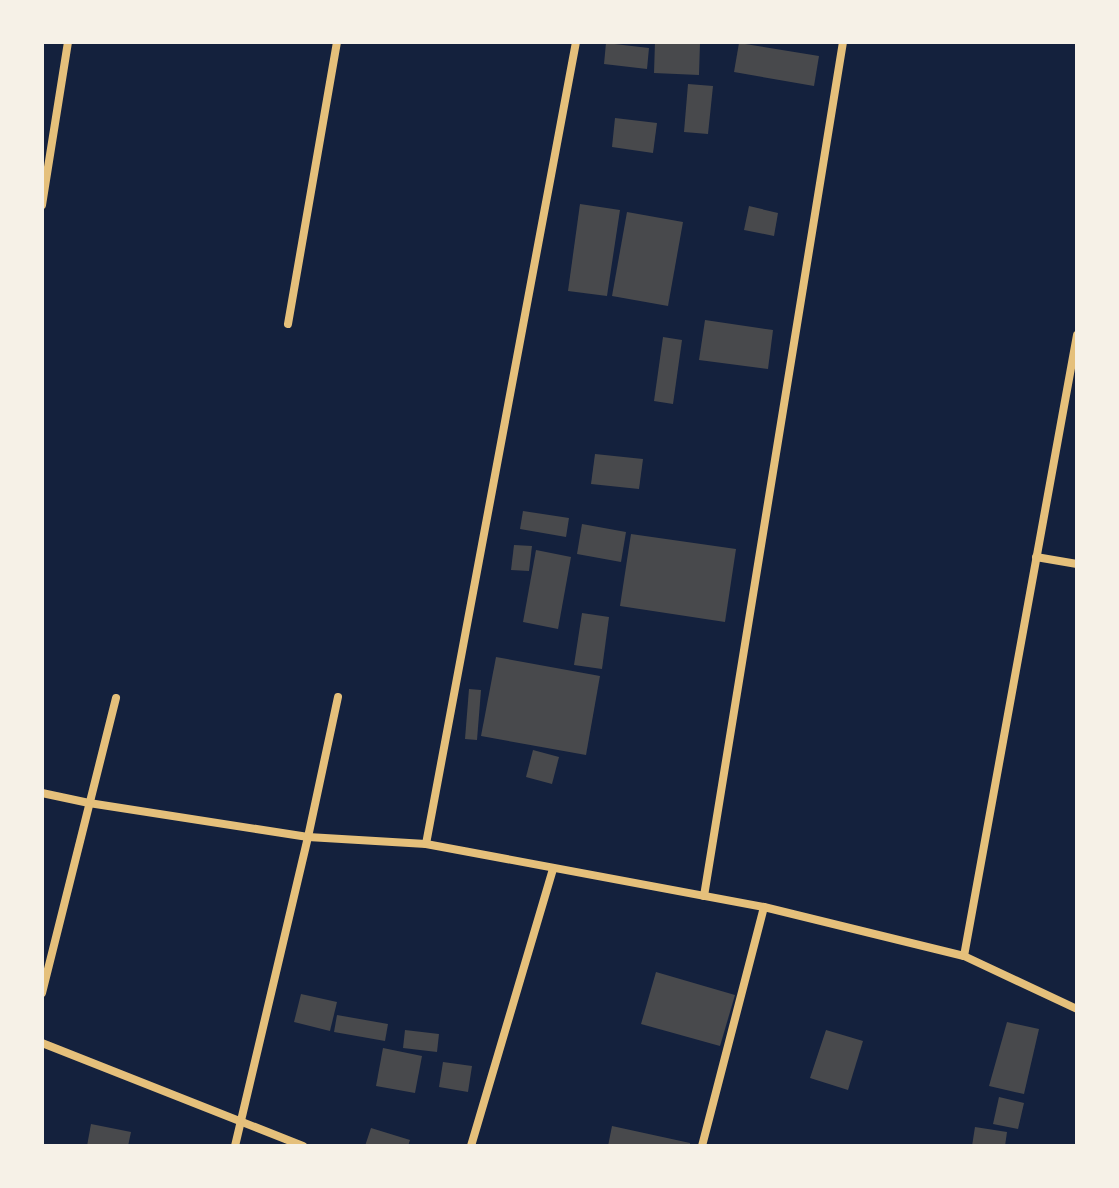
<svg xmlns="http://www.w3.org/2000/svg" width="1119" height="1188" font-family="Ubuntu,sans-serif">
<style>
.building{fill:#48494c}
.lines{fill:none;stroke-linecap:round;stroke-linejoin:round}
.minor{stroke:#e5c07b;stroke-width:8}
</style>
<rect width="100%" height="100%" fill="#14213d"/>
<g class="building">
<path d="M655 42H700L699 75 654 73Z"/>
<path d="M606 43 649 48 647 69 604 64Z"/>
<path d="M739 43 819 56 814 86 734 72Z"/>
<path d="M688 84 713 86 708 134 684 132Z"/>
<path d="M615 118 657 123 653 153 612 147Z"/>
<path d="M580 204 620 210 607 296 568 291Z"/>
<path d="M749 206 778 213 774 236 744 230Z"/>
<path d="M627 212 683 222 668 306 612 296Z"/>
<path d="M705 320 773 330 768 369 699 360Z"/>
<path d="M663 337 682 340 673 404 654 401Z"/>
<path d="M595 454 643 459 639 489 591 484Z"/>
<path d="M523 511 569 518 566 537 520 529Z"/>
<path d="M582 524 626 532 621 562 577 554Z"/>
<path d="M631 534 736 549 725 622 620 606Z"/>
<path d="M514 545 532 546 529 571 511 570Z"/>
<path d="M536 550 571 557 558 629 523 622Z"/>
<path d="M582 613 609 617 602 669 574 665Z"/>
<path d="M496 657 600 676 586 755 481 736Z"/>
<path d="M469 689 481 690 477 740 465 739Z"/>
<path d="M533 750 559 757 552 784 526 777Z"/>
<path d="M656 972 735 995 720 1046 641 1024Z"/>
<path d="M301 994 337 1002 330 1031 294 1022Z"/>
<path d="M337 1015 388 1024 385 1041 334 1032Z"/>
<path d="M1007 1022 1039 1029 1024 1094 989 1086Z"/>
<path d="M405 1030 439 1034 437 1052 403 1048Z"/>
<path d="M826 1030 863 1041 848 1090 810 1078Z"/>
<path d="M383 1048 422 1056 415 1093 376 1086Z"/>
<path d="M443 1062 472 1066 468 1092 439 1087Z"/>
<path d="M999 1097 1024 1103 1018 1129 993 1124Z"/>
<path d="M91 1124 131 1132 128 1146H87Z"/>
<path d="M612 1126 690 1143V1146H608Z"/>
<path d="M975 1127 1007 1132 1005 1146H972Z"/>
<path d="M371 1128 410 1140 408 1146H365Z"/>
</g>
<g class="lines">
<g class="minor">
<path d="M42 205 68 42"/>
<path d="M288 324 337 42"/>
<path d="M1036 557 1077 564"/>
<path d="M42 793 89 803 308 837 426 844 764 907 964 956 1077 1009"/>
<path d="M426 844 576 42"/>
<path d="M704 896 843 42"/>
<path d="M964 956 1077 335"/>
<path d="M42 993 116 698"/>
<path d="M42 1043 303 1146"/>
<path d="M235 1146 308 837 338 697"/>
<path d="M471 1146 553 869"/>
<path d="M702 1146 764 907"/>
</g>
</g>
<rect width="1119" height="1188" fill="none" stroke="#f6f1e7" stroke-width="88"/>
</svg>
